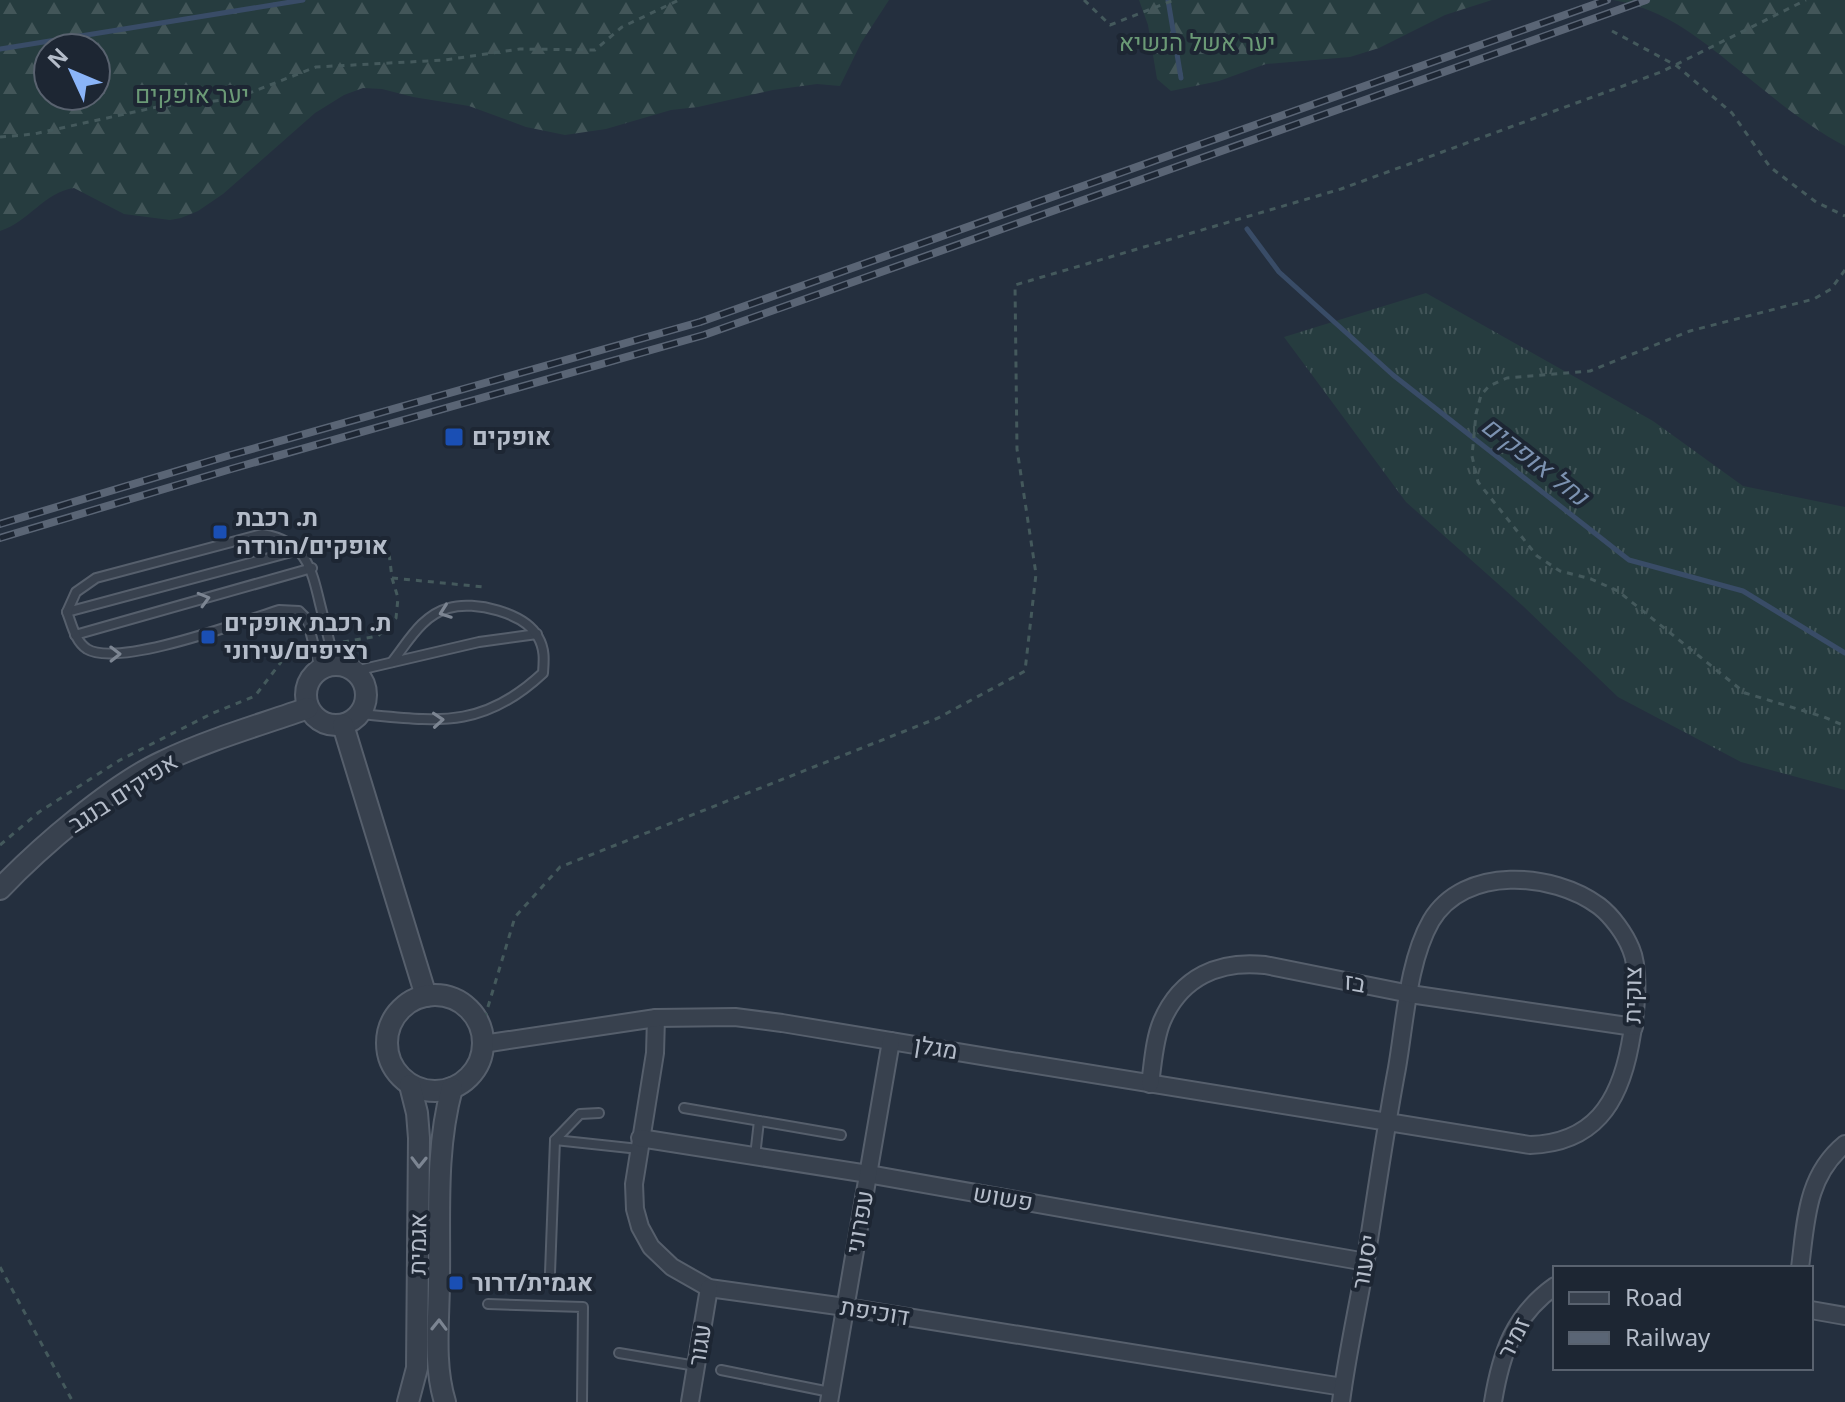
<svg xmlns="http://www.w3.org/2000/svg" width="1845" height="1402" font-family="'Noto Sans',Heebo,sans-serif">
<style>
.grass{fill:url(#grass-tufts)}
.forest{fill:url(#forest-firs);fill-rule:evenodd}
.lines{fill:none;stroke-linecap:round;stroke-linejoin:round}
.stream{stroke:#394c67;stroke-width:5}
.service-casing{stroke:#565f6c;stroke-width:12}
.minor-casing{stroke:#565f6c;stroke-width:20}
.tertiary-casing{stroke:#565f6c;stroke-width:24}
.path{stroke:#44595c;stroke-width:3;stroke-dasharray:6 6;stroke-linecap:butt}
.service{stroke:#38414e;stroke-width:8}
.minor{stroke:#38414e;stroke-width:16}
.tertiary{stroke:#38414e;stroke-width:20}
.rail-casing{stroke:#5a6575;stroke-width:8}
.rail{stroke:#1d2633;stroke-width:5;stroke-dasharray:15;stroke-linecap:butt}
.oneway{stroke:#7c8592}
.transit-dot{fill:#1a4fb4;stroke:#1d2633;stroke-width:3}
.labels{text-anchor:middle;stroke-width:8;stroke-linejoin:round;paint-order:stroke}
.park-label{font-size:24px;fill:#6b9a76;stroke:#1d2633}
.poi-label{font-size:24px;font-weight:bold;fill:#b4bcc9;stroke:#1d2633;text-anchor:start}
.street-label{font-size:24px;fill:#b4bcc9;stroke:#1d2633}
.water-label{font-size:26px;font-style:italic;fill:#7c92b1;stroke:#1d2633}
</style>
<defs>
<pattern id="grass-tufts" width="24" height="20" patternUnits="userSpaceOnUse" patternTransform="scale(2)"><rect width="24" height="20" fill="#263c3f"/><path d="M3 7l-1-3M5 7V3M7 7l1-3M15 17l-1-3M17 17v-4M19 17l1-3" fill="none" stroke="#435659"/></pattern>
<pattern id="forest-firs" width="22" height="20" patternUnits="userSpaceOnUse" patternTransform="scale(2)"><rect width="22" height="20" fill="#263c3f"/><path d="M5 1l3.5 6h-7zM16 11l3.5 6h-7z" fill="#435659"/></pattern>
</defs>
<rect width="100%" height="100%" fill="#242f3e"/>
<path class="grass" d="M1426 293 1653 421 1743 486 1845 507V790L1741 762 1618 697 1523 606 1406 502 1284 337Z"/>
<g class="forest">
<path d="M0 0H889L861 43 840 86 817 84 773 90 698 107 671 110 606 129 565 135 526 127 469 106 413 97 382 89 363 88 344 95 315 113 223 194 198 211 181 218 170 220 124 214 74 188C44 192 29 222 0 231ZM96 48V96H48V48Z"/>
<path d="M1139 0H1492L1445 15 1379 48 1350 57 1266 64 1219 81 1171 91 1157 79 1148 25Z"/>
<path d="M1613 0H1845V146C1809 127 1777 101 1745 75 1704 42 1667 9 1613 0Z"/>
</g>
<g class="lines">
<g class="stream">
<path d="M1168 0 1181 78"/>
<path d="M0 49 303 0"/>
<path d="M1247 229 1279 272 1393 375 1629 560 1743 591 1845 653"/>
</g>
<defs>
<g id="service">
<path d="M67 612 299 550"/>
<path d="M75 635 312 568"/>
<path d="M320 669 307 619 299 611 279 610C241 622 118 668 87 649 75 641 72 625 67 612L76 592 96 578 262 534C305 541 311 566 320 604 325 624 330 644 335 664"/>
<path d="M355 671 479 642 537 634"/>
<path d="M360 714C437 721 482 730 543 673 544 660 545 649 538 637 525 613 474 600 449 608 422 615 408 642 392 662"/>
<path d="M684 1108 841 1135"/>
<path d="M555 1140 639 1149"/>
<path d="M755 1156 759 1121"/>
<path d="M550 1273 555 1140 580 1114 599 1113"/>
<path d="M488 1304 583 1307 582 1402"/>
<path d="M619 1353 696 1366"/>
<path d="M721 1370 830 1392"/>
</g>
<g id="minor">
<path d="M656 1018 655 1053 634 1184 635 1209 640 1227 651 1247 672 1267 709 1288 845 1307 1343 1387"/>
<path d="M483 1044 656 1018 735 1017 782 1023C1031 1065 1280 1104 1530 1145 1593 1143 1619 1104 1630 1045 1635 1020 1641 972 1631 949 1625 934 1612 916 1599 906 1553 872 1464 865 1431 921 1408 961 1405 1022 1397 1068 1385 1131 1376 1195 1366 1259 1358 1307 1347 1354 1341 1402"/>
<path d="M1150 1084C1153 1064 1154 1040 1162 1021 1181 977 1219 960 1265 965L1410 994 1634 1027"/>
<path d="M640 1138 868 1174 1366 1262"/>
<path d="M1800 1268C1806 1221 1806 1176 1845 1144"/>
<path d="M1811 1310 1845 1316"/>
<path d="M690 1402 709 1288"/>
<path d="M829 1402 891 1041"/>
<path d="M1493 1402C1501 1353 1514 1315 1555 1286"/>
</g>
<g id="tertiary">
<circle cx="336" cy="695" r="30"/>
<path d="M343 725 426 996"/>
<path d="M0 889C39 848 113 784 164 761 210 739 260 725 308 708"/>
<circle cx="435" cy="1043" r="48"/>
<path d="M408 1402 417 1368 419 1138 417 1113 410 1085"/>
<path d="M445 1402C433 1363 439 1319 439 1279 440 1216 435 1150 452 1088"/>
</g>
</defs>
<use href="#service" class="service-casing"/>
<use href="#minor" class="minor-casing"/>
<use href="#tertiary" class="tertiary-casing"/>
<g class="path">
<path d="M1084 0 1110 25 1174 0"/>
<path d="M1612 31 1677 66 1732 113 1770 167 1816 202 1845 216"/>
<path d="M0 137 34 134 157 107 234 99 316 67 445 60 520 49 595 50 622 27 679 0"/>
<path d="M1845 270 1831 289 1814 299 1690 331 1590 371 1507 378 1489 386 1481 395 1476 414 1472 456 1478 482 1537 556 1560 571 1591 579 1618 591 1745 693 1824 717 1845 726"/>
<path d="M392 578 484 587"/>
<path d="M343 642 378 636 396 618 398 598 392 578 389 553"/>
<path d="M0 845 39 812 120 760 213 713 255 696 288 653 304 651"/>
<path d="M481 1030 515 917 560 867 938 718 1025 671 1036 574 1017 449 1015 285 1341 189 1661 72 1806 0"/>
<path d="M0 1267 73 1402"/>
</g>
<use href="#service" class="service"/>
<use href="#minor" class="minor"/>
<use href="#tertiary" class="tertiary"/>
<defs>
<g id="rail">
<path d="M0 524 227 456 700 322 1607 0"/>
<path d="M0 538 231 469 704 335 1646 0"/>
</g>
</defs>
<use href="#rail" class="rail-casing"/>
<use href="#rail" class="rail"/>
</g>
<defs><path id="oneway-chevron" d="M-2-3.5L2.5 0L-2 3.5" fill="none" stroke-width="1.6" stroke-linecap="round" stroke-linejoin="round" transform="scale(2)"/></defs>
<g class="oneway">
<use href="#oneway-chevron" transform="translate(204 599) rotate(-16)"/>
<use href="#oneway-chevron" transform="translate(445 612) rotate(160)"/>
<use href="#oneway-chevron" transform="translate(115 654) rotate(-1)"/>
<use href="#oneway-chevron" transform="translate(438 720) rotate(-4)"/>
<use href="#oneway-chevron" transform="translate(419 1162) rotate(91)"/>
<use href="#oneway-chevron" transform="translate(439 1325) rotate(-89)"/>
</g>
<g class="transit-dot">
<rect x="444" y="427" width="20" height="20" rx="4"/>
<rect x="212" y="524" width="16" height="16" rx="4"/>
<rect x="200" y="629" width="16" height="16" rx="4"/>
<rect x="448" y="1275" width="16" height="16" rx="4"/>
</g>
<g class="labels">
<g class="park-label">
<text x="1197" y="51">יער אשל הנשיא</text>
<text x="192" y="103">יער אופקים</text>
</g>
<g class="poi-label">
<text x="472" y="445">אופקים</text>
<text x="236" y="526">ת. רכבת<tspan x="236" dy="28">אופקים/הורדה</tspan></text>
<text x="224" y="631">ת. רכבת אופקים<tspan x="224" dy="28">רציפים/עירוני</tspan></text>
<text x="472" y="1291">אגמית/דרור</text>
</g>
<g class="street-label">
<text transform="translate(123 793) rotate(-33)" y="8">אפיקים בנגב</text>
<text transform="translate(1355 983) rotate(11)" y="8">בז</text>
<text transform="translate(1633 995) rotate(-89)" y="8">צוקית</text>
<text transform="translate(936 1048) rotate(9)" y="8">מגלן</text>
<text transform="translate(1003 1198) rotate(10)" y="8">פשוש</text>
<text transform="translate(860 1222) rotate(-80)" y="8">עפרוני</text>
<text transform="translate(418 1244) rotate(-89)" y="8">אגמית</text>
<text transform="translate(1365 1262) rotate(-80)" y="8">יסעור</text>
<text transform="translate(875 1312) rotate(9)" y="8">דוכיפת</text>
<text transform="translate(1514 1338) rotate(-63)" y="8">זמיר</text>
<text transform="translate(700 1345) rotate(-81)" y="8">עגור</text>
</g>
<g class="water-label">
<text transform="translate(1535 461) rotate(38)" y="9">נחל אופקים</text>
</g>
</g>
<rect x="1553" y="1266" width="260" height="104" fill="#1d2633" stroke="#59626f" stroke-width="2"/>
<rect x="1569" y="1292" width="40" height="12" fill="#38414e" stroke="#59626f" stroke-width="2"/>
<text x="1625" y="1306" font-size="24" fill="#b4bcc9">Road</text>
<rect x="1569" y="1332" width="40" height="12" fill="#5a6575" stroke="#59626f" stroke-width="2"/>
<text x="1625" y="1346" font-size="24" fill="#b4bcc9">Railway</text>
<g transform="translate(72 72) rotate(314)"><circle r="38" fill="#1d2633" stroke="#59626f" stroke-width="2"/>
<path d="M0-6L14 30L0 20L-14 30Z" fill="#8ab4f8"/>
<text y="-12" font-size="22" font-weight="bold" text-anchor="middle" fill="#b4bcc9">N</text>
</g>
</svg>
